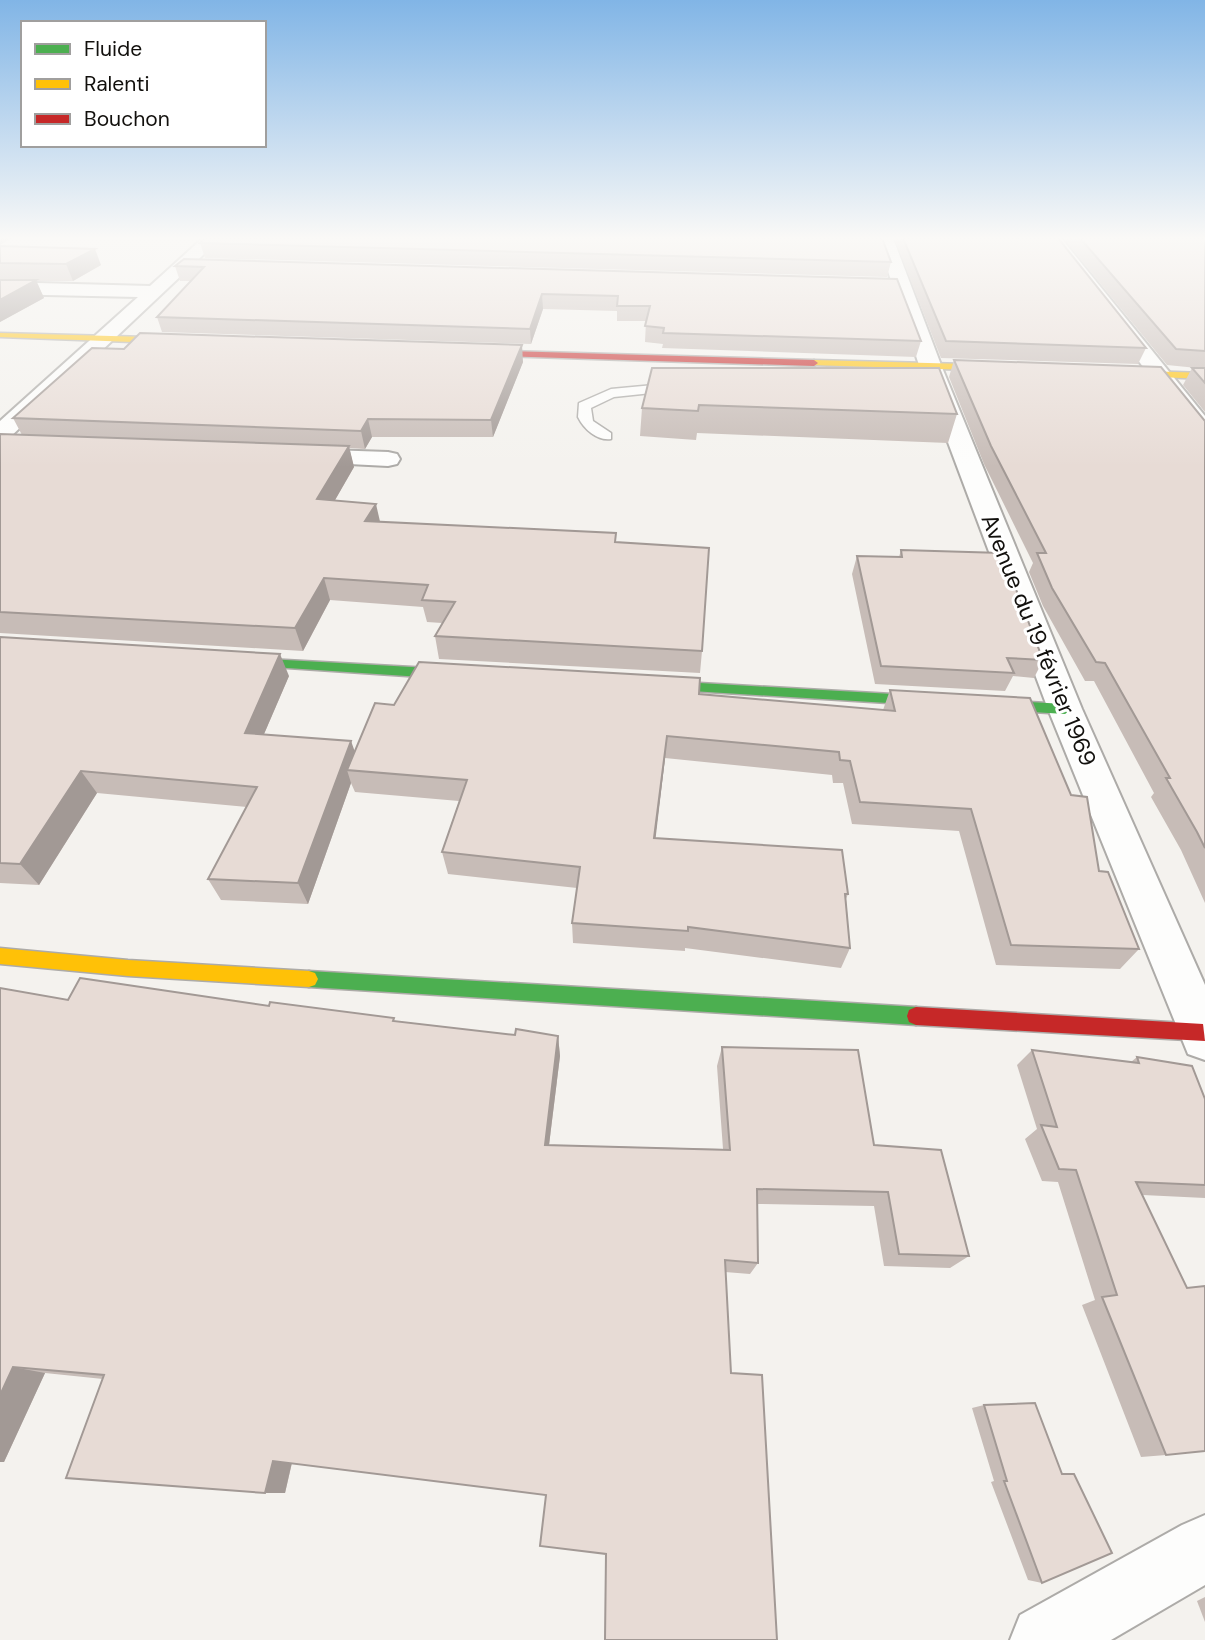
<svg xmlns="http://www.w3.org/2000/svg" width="1205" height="1640" font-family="'DM Sans',sans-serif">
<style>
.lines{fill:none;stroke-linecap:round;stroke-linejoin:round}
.lane-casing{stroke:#adaba8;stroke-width:3}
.street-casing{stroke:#adaba8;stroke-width:4}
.fast-casing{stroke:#adaba8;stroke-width:3}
.slow-casing{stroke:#adaba8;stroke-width:3}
.jam-casing{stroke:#adaba8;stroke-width:3}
.lane{fill:#fdfdfc;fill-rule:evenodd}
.street{fill:#fdfdfc;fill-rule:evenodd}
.fast{fill:#4caf50;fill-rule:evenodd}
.slow{fill:#ffc107;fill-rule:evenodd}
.jam{fill:#c62828;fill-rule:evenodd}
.wall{fill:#c7bcb7}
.shaded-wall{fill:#a29995}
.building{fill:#e7dbd5;stroke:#a29995;stroke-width:2}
.labels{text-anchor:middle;stroke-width:6;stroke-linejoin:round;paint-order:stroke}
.street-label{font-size:23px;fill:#12100d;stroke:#fff}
</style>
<rect width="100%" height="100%" fill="#f4f2ee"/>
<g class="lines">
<defs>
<path id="lane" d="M675 383 682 387 680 390 614 397 591 408 593 421 611 433V439C597 441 584 429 578 417L579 403 611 389Z"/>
<g id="street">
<path d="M203 238H221L8 439 0 441V421L138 297 0 294V282L150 286Z"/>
<path d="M877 238H893L941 365 1082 709 1205 985V1060L1188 1054 1048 709 919 365Z"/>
<path d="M1044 238H1061L1205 416V439L1197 437Z"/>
<path d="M299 449 388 452 397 454 400 459 397 464 388 466 290 461 287 456 290 451Z"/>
<path d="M1205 1515V1585L1111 1640H1010L1020 1615 1182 1525Z"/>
</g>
<g id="fast">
<path d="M233 657 466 670 473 675 466 680 228 664V658Z"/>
<path d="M648 680 1065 704 1072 709 1065 714 643 688 641 685Z"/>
<path d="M309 971 916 1007 923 1010 925 1016 923 1022 916 1025 309 987 303 985 300 979 303 973Z"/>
</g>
<g id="slow">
<path d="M0 333 185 338 189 341 185 344 0 337Z"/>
<path d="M814 360 1004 365 1008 368 1004 371 811 365 810 363Z"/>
<path d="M1116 370 1205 373V379L1113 375 1112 373Z"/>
<path d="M0 948 128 960 309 971 315 973 318 979 315 985 309 987 128 976 0 964Z"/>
</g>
<g id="jam">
<path d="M472 350 814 360 818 363 814 366 469 355V351Z"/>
<path d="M916 1007 1203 1024 1205 1041 916 1025 909 1022 907 1016 909 1010Z"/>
</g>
</defs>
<use href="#lane" class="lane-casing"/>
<use href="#street" class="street-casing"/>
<use href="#fast" class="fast-casing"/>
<use href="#slow" class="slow-casing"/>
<use href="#jam" class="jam-casing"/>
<use href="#lane" class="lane"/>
<use href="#street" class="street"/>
<use href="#fast" class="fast"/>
<use href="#slow" class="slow"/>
<use href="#jam" class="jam"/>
</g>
<g class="wall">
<path d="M894 238H1058L1146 348 1138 364 941 358Z"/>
<path d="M1063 238H1205V412L1183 385 1192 368H1197L1167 365Z"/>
<path d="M200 243 891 262 887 277 205 258Z"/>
<path d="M0 246 101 265 73 281H36L44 298 0 322Z"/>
<path d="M175 266 897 279 921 341 916 357 662 348 663 344 645 342 646 321H617V311L543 309 531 344 162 332 157 317 191 281H180Z"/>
<path d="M954 360 1205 421V903L1181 850 1151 797 1154 793 1094 681H1085L1043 606 1029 572 1033 563 984 464 949 377Z"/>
<path d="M523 362 493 437H372L365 449 349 448 354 467 335 500 380 522 616 533V542L702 651 700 673 439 659 435 636 442 623 427 622 423 607 330 600 303 651 0 633V434L22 435 13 418Z"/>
<path d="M939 368 957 414 948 443 697 433 696 440 640 436 642 408Z"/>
<path d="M901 550 1043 660 1034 678 1013 676 1005 691 875 684 852 574 857 556 899 557Z"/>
<path d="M0 637 289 676 264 734 355 751 394 705 699 694 883 710 890 690 1099 871 1139 949 1120 969 996 965 959 831 852 824 843 783H833L832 775 665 758 655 838 848 894 846 899 850 948 841 968 685 948V951L573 943 572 923 577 888 448 874 442 852 459 801 355 792 351 783 308 904 221 900 208 879 247 807 97 793 39 885 0 883Z"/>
<path d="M0 988 68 1000 269 1006 515 1035 558 1036 560 1056 549 1145 723 1149 717 1066 722 1047 874 1145 969 1256 950 1268 884 1266 874 1206 757 1204 758 1263 750 1274 725 1272 606 1554 546 1495 292 1463 285 1493 103 1379 45 1373 4 1462H0Z"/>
<path d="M1032 1050 1131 1062 1137 1057 1205 1099V1198L1143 1195 1166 1455 1141 1457 1082 1305 1095 1300 1058 1182 1042 1181 1025 1139 1037 1129 1017 1065Z"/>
<path d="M984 1405 1062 1474 1042 1583 1028 1580 991 1482 994 1481 972 1408Z"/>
<path d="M1205 1597V1622L1197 1601Z"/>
</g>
<g class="shaded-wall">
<path d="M0 238H12L0 245Z"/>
<path d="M95 249 101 265 73 281 66 264Z"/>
<path d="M36 280 44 298 0 322V300Z"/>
<path d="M542 294 543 309 531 344 530 329Z"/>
<path d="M522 345 523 362 493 437 491 420Z"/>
<path d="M368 419 372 437 365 449 361 431Z"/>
<path d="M349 446 354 467 323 521 317 499Z"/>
<path d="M376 504 381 526 365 521Z"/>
<path d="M324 578 330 600 303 651 295 628Z"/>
<path d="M280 654 289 676 255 755 245 733Z"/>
<path d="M667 736 665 758 653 860 654 838Z"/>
<path d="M351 741 359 763 347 770 351 783 308 904 298 883Z"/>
<path d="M81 771 97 793 39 885 20 864Z"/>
<path d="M558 1036 560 1056 547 1161 545 1145Z"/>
<path d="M13 1367 45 1373 4 1462H0V1395Z"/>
<path d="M273 1461 292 1462 285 1493H265Z"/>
</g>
<g class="building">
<path d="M205 238H882L891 262 200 243Z"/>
<path d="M903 238H1058L1146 348 946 341Z"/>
<path d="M1080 238H1205V351L1176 349Z"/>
<path d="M0 246 95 249 66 264 0 263Z"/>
<path d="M184 259 897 279 921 341 663 333 664 328 645 326 650 306H617L618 296 542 294 530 329 157 317 204 267 175 266Z"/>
<path d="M0 280H36L0 300Z"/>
<path d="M140 333 522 345 491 420 368 419 361 431 13 418 92 348 124 349Z"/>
<path d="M954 360 1161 367 1205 421V848L1197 832 1166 778H1170L1105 663 1096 662 1052 588 1037 553H1046L991 446Z"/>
<path d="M652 368H939L957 414 699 405 698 411 642 408Z"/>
<path d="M1192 368H1205V383Z"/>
<path d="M0 434 349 446 317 499 376 504 365 521 616 533 615 542 709 548 702 651 435 636 455 602 422 600 428 585 324 578 295 628 0 612Z"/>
<path d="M901 550 1002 553 1043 660 1007 658 1014 673 881 666 857 556 902 557Z"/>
<path d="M0 637 280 654 245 733 351 741 298 883 208 879 257 787 81 771 20 864 0 863Z"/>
<path d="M419 662 700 678 699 694 895 711 890 690 1030 698 1071 795 1087 797 1099 871 1108 872 1139 949 1011 945 971 809 860 802 850 761 840 760 839 752 667 736 654 838 842 850 848 894H845L850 948 688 927V931L572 923 580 867 442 852 467 780 347 770 375 703 394 705Z"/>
<path d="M80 978 269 1006 270 1002 394 1018 393 1021 515 1035 516 1029 558 1036 545 1145 730 1150 722 1047 858 1050 874 1145 941 1150 969 1256 899 1254 888 1192 757 1189 758 1263 725 1260 731 1373 762 1375 777 1640H605L606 1554 540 1546 546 1495 273 1461 265 1493 66 1478 104 1375 13 1367 0 1395V988L68 1000Z"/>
<path d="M1032 1050 1139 1063 1137 1057 1192 1066 1205 1099V1185L1136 1182 1187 1288 1205 1286V1451L1166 1455 1102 1297 1117 1295 1076 1170 1059 1169 1041 1125 1057 1127Z"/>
<path d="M1035 1403 1062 1474H1074L1112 1553 1042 1583 1004 1481H1007L984 1405Z"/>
</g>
<linearGradient id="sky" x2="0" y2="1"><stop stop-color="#81b5e6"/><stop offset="0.51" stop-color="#faf9f7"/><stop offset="1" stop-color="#faf9f7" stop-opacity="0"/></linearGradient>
<rect width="1205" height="467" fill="url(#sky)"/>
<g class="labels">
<g class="street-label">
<text transform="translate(1039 640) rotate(68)" y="8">Avenue du 19 février 1969</text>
</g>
</g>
<rect x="21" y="21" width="245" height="126" fill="#ffffff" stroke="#a09f9e" stroke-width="2"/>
<rect x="35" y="44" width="35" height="10" fill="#4caf50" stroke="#a09f9e" stroke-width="2"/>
<text x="84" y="56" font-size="21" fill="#12100d">Fluide</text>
<rect x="35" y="79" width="35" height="10" fill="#ffc107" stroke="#a09f9e" stroke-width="2"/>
<text x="84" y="91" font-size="21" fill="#12100d">Ralenti</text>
<rect x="35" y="114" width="35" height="10" fill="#c62828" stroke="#a09f9e" stroke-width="2"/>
<text x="84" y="126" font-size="21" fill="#12100d">Bouchon</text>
</svg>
